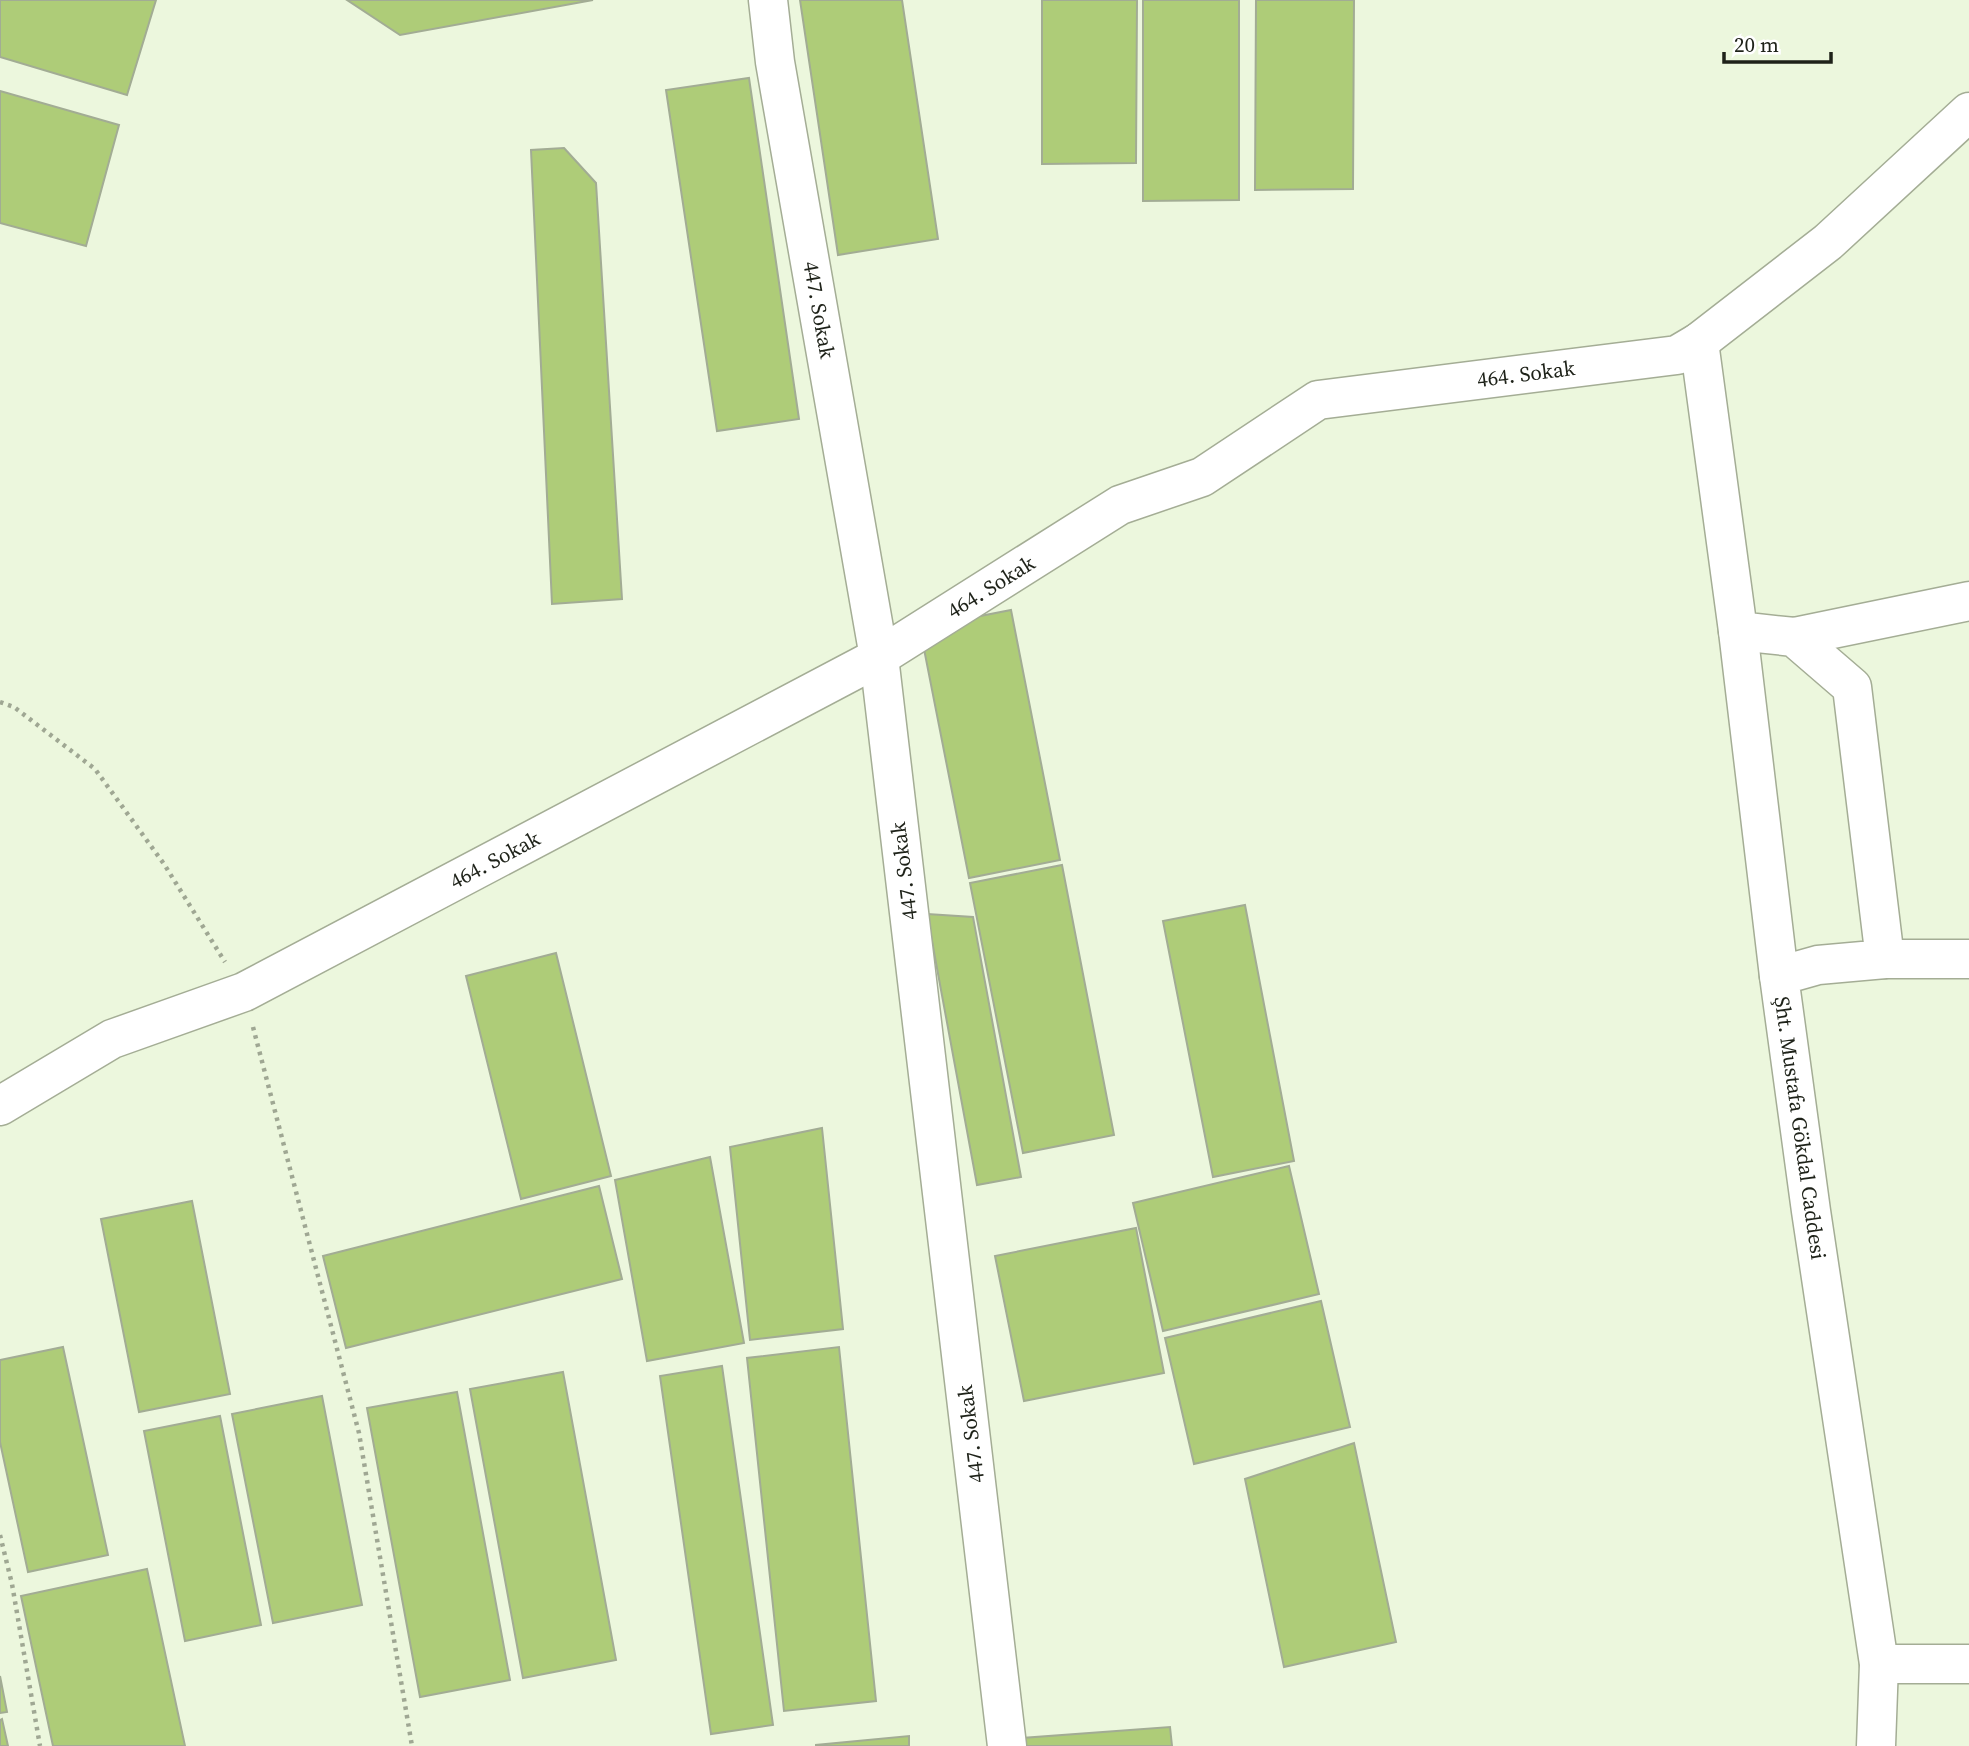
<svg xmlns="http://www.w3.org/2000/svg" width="1969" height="1746" font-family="'Source Serif 4',serif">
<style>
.building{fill:#aecc78;stroke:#a2ac94;stroke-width:2}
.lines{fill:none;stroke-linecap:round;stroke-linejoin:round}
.street-casing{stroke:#a4ad95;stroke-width:41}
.path{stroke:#9fa793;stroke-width:4.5;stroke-dasharray:3.5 5;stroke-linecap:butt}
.street{stroke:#fff;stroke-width:38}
.labels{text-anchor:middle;stroke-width:5;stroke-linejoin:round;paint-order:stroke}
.street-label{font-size:21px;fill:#1e2219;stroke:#fff}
</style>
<rect width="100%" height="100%" fill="#ecf7dd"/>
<g class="building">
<path d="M0 0H156L127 95 0 57Z"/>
<path d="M347 0H593L400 35Z"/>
<path d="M800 0H902L938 239 838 255Z"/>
<path d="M1042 0H1137L1136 163 1042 164Z"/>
<path d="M1143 0H1239V200L1143 201Z"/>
<path d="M1256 0H1354L1353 189 1255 190Z"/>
<path d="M749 78 799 419 717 431 666 90Z"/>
<path d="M0 91 119 125 86 246 0 223Z"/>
<path d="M564 148 596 183 622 599 552 604 531 150Z"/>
<path d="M1011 610 1060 860 969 878 923 644 950 622Z"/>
<path d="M1062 865 1114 1135 1023 1153 970 883Z"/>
<path d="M1245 905 1294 1161 1213 1177 1163 921Z"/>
<path d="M927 914 973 917 1021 1177 977 1185Z"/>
<path d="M556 953 611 1176 521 1199 466 976Z"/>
<path d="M822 1128 843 1329 750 1340 730 1147Z"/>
<path d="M710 1157 744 1343 647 1361 615 1180Z"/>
<path d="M1289 1166 1319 1294 1163 1331 1133 1203Z"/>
<path d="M599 1186 622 1279 346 1348 323 1256Z"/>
<path d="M192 1201 230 1394 139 1412 101 1219Z"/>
<path d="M1136 1228 1164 1373 1024 1401 995 1256Z"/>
<path d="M1321 1301 1350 1427 1194 1464 1165 1338Z"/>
<path d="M63 1347 108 1555 28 1572 0 1442V1360Z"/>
<path d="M839 1347 876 1701 784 1711 747 1358Z"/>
<path d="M722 1366 773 1725 711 1734 660 1376Z"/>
<path d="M563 1372 616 1660 523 1678 470 1389Z"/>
<path d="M457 1392 510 1680 420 1697 367 1408Z"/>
<path d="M322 1396 362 1605 273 1623 232 1414Z"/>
<path d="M220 1416 261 1625 185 1641 144 1431Z"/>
<path d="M1354 1443 1396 1642 1284 1667 1245 1479Z"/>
<path d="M147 1569 185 1746H53L21 1596Z"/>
<path d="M0 1676 7 1712 0 1713Z"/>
<path d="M2 1719 8 1746H0V1720Z"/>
<path d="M1170 1727 1172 1746H1023L1022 1738Z"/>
<path d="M909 1736V1746H816V1745Z"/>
</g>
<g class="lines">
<defs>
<g id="street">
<path d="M768 0 775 62 879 657 1007 1746"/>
<path d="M1699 342 1738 631 1794 637 1852 687 1885 959 1818 965 1779 976 1811 1211 1879 1664 1876 1746"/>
<path d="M1738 631 1779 976"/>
<path d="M1794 637 1969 601"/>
<path d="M1885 959H1969"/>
<path d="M0 1106 112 1039 244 992 879 657 1120 505 1202 477 1318 400 1677 355 1699 342 1828 242 1969 112"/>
<path d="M1879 1664H1969"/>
</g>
</defs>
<use href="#street" class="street-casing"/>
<g class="path">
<path d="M0 702 14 707 95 769 164 864 225 962"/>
<path d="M253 1027 359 1433 412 1746"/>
<path d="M0 1535 12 1584 40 1746"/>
</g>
<use href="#street" class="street"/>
</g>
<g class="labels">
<g class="street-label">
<text transform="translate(819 310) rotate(80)" y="7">447. Sokak</text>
<text transform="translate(1526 374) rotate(-7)" y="7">464. Sokak</text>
<text transform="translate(991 587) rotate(-32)" y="7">464. Sokak</text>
<text transform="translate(495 860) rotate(-28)" y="7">464. Sokak</text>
<text transform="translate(904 871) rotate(-97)" y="7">447. Sokak</text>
<text transform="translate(1800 1128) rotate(82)" y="7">Şht. Mustafa Gökdal Caddesi</text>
<text transform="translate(971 1434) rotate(-97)" y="7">447. Sokak</text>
</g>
</g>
<path d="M1724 52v10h107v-10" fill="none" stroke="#1e2219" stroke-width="3.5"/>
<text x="1734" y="52" font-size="21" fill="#1e2219" stroke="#ffffff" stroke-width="5" paint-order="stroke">20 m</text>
</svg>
